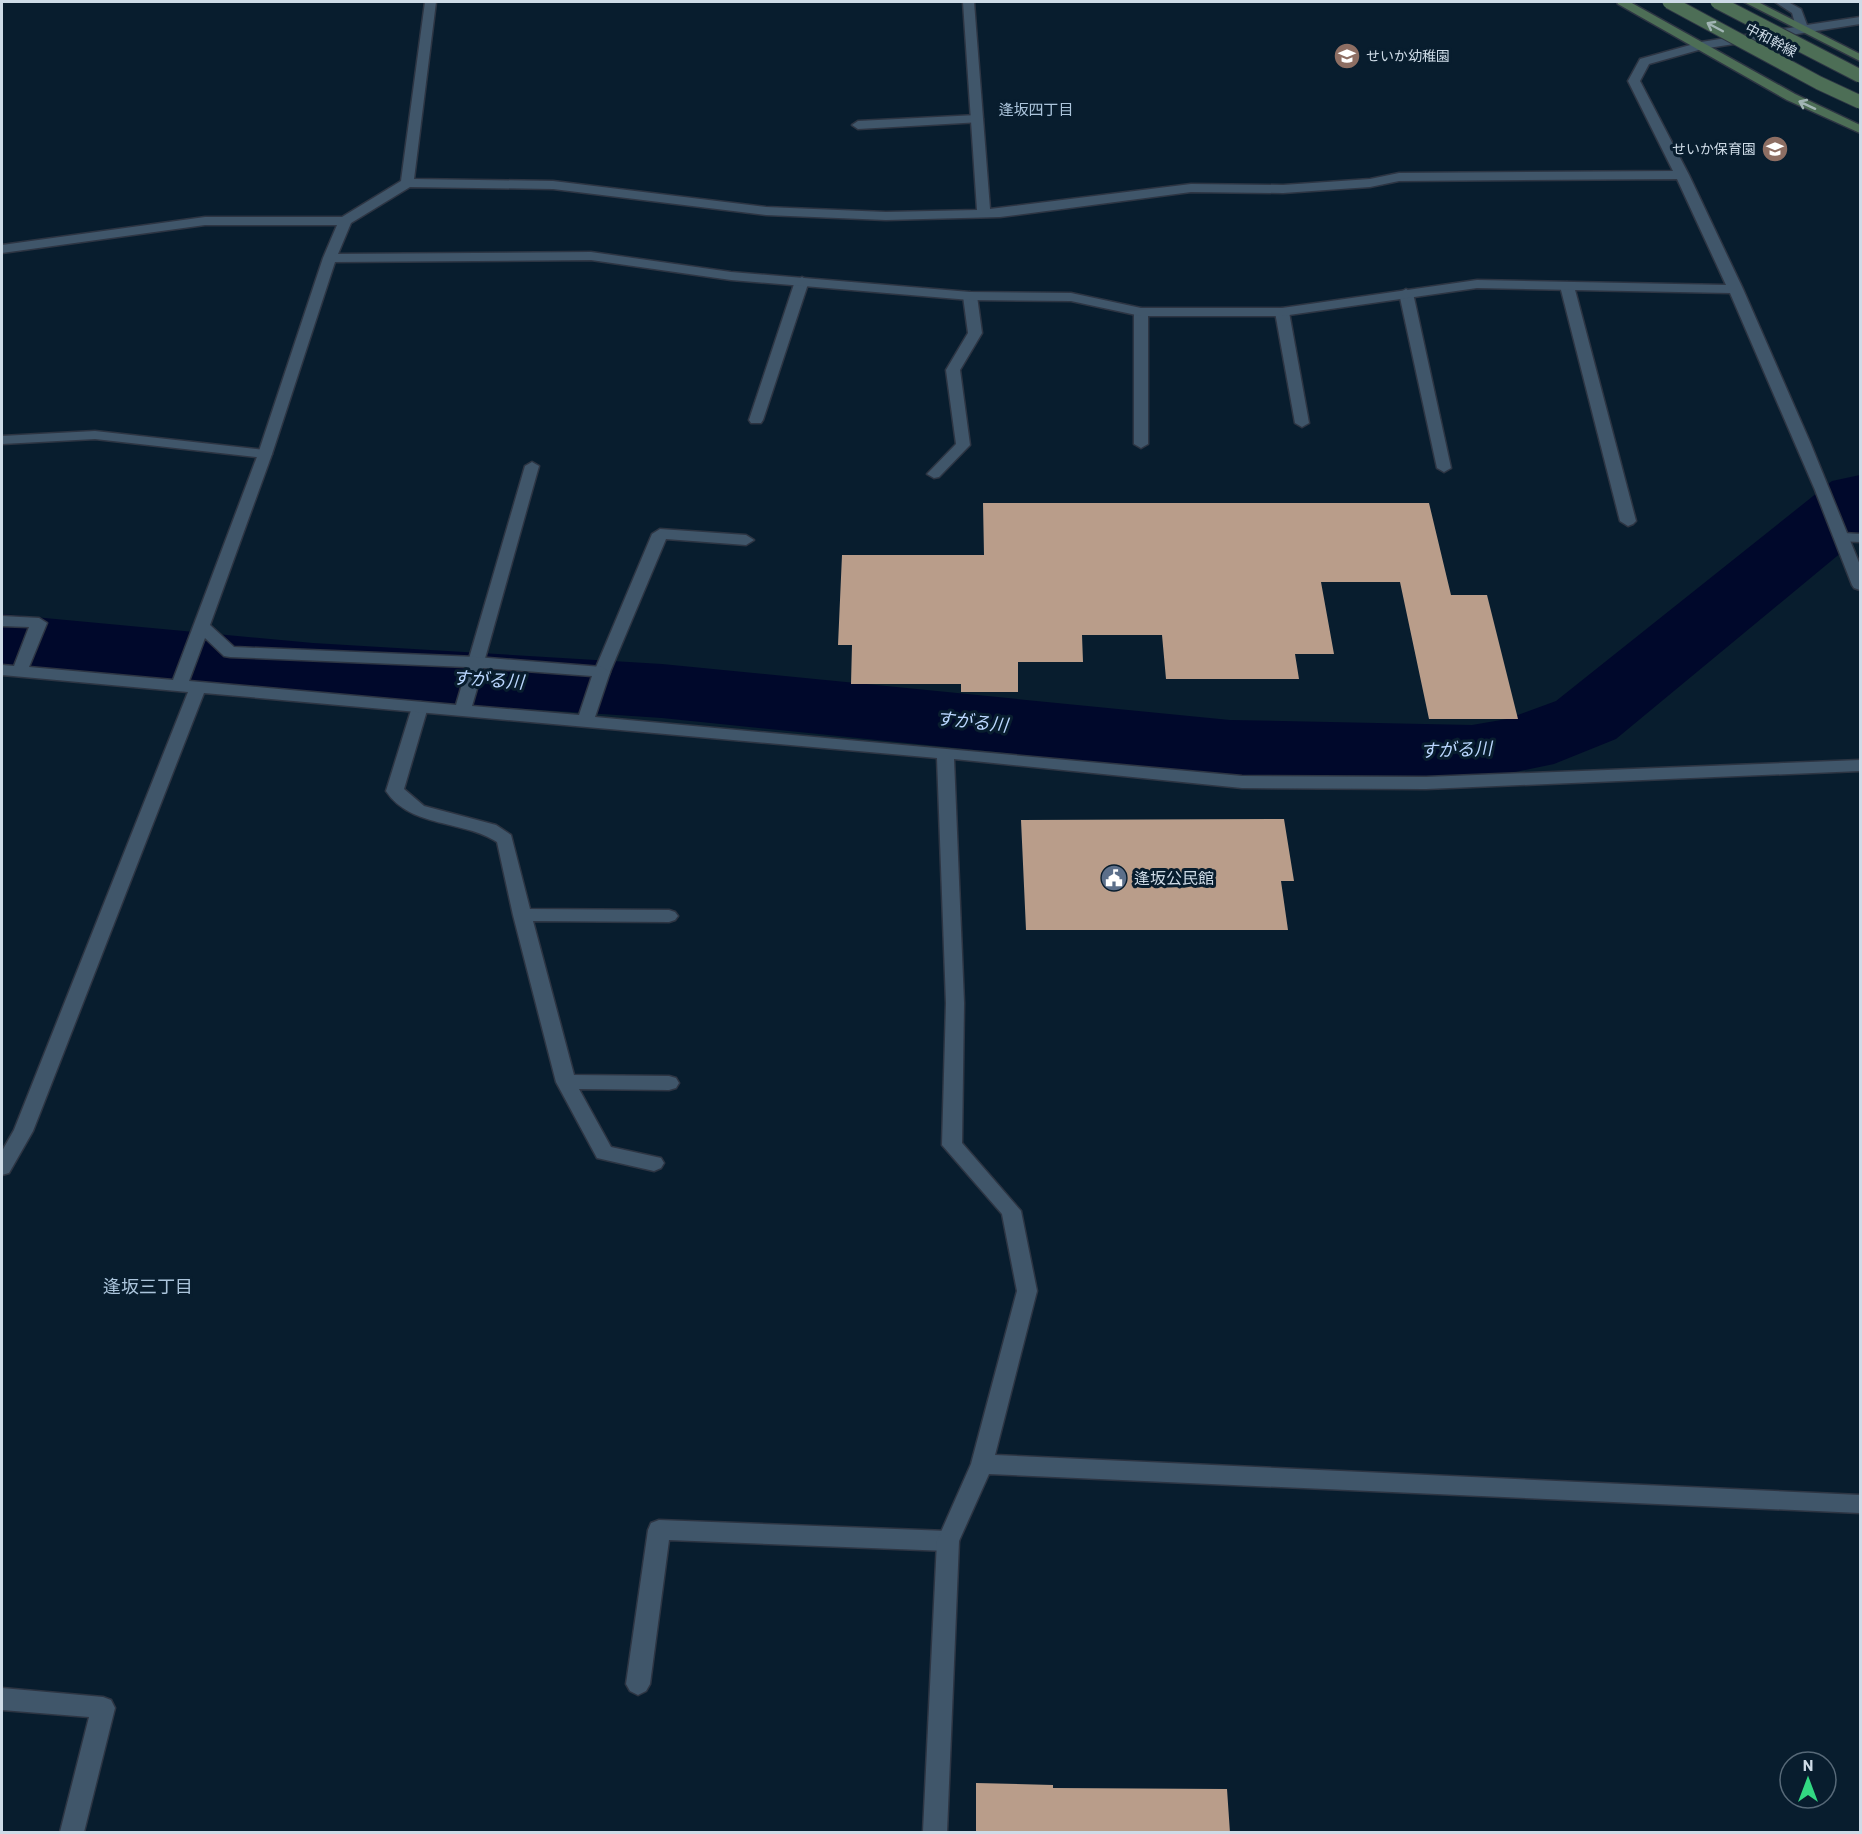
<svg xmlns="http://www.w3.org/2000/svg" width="1862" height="1834" font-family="Barlow,'Noto Sans JP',sans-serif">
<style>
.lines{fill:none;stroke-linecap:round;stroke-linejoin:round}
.river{fill:#00082b;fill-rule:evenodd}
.building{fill:#b99d8a}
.service-casing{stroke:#2d3543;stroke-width:3}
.minor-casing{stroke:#2d3543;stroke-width:3}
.secondary-casing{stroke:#2d3543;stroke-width:3}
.service{fill:#40566a;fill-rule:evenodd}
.minor{fill:#40566a;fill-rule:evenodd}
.secondary{fill:#4d6e56;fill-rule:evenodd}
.secondary-bridge-casing{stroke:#2d3543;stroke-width:15;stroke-linecap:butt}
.secondary-bridge{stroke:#4d6e56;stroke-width:13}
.oneway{stroke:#a1b5b4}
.labels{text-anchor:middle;stroke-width:6;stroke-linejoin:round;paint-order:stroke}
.far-street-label{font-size:14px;fill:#cedbe7;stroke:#081d2e}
.far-poi-label{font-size:14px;fill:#cedbe7;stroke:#081d2e;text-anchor:start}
.far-neighbourhood-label{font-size:15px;fill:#abc4db;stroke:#081d2e}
.poi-label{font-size:16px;fill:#cedbe7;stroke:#081d2e;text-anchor:start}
.water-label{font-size:18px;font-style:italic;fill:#bbd7ff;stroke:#081d2e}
.neighbourhood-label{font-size:18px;fill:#abc4db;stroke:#081d2e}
</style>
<rect width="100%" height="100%" fill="#081d2e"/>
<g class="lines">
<path class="river" d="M1860 475V537L1616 739 1554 764 1472 781 1230 776 662 718 313 695 2 666V614L313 643 662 664 1230 720 1472 725 1507 719 1556 701 1832 481Z"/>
</g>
<g class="building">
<path d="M983 503H1429L1451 595H1487L1518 719H1429L1400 582H1321L1334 654H1295L1299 679H1166L1162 635H1082L1083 662H1018V692H961V684H851L852 645H838L842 555H984Z"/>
<path d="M1284 819 1294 881H1281L1288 930H1026L1021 820Z"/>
<path d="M976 1783 1053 1785V1788L1227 1789 1230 1833H976Z"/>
</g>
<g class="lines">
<defs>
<g id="service">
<path d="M977 115 983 119 981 122 858 129 852 125 858 121Z"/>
<path d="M802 277 809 281 763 420 761 423H751L749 420 795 281Z"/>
<path d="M1567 282 1574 286 1636 521 1633 524 1628 526 1620 521 1560 286Z"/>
<path d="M1406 289 1413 293 1451 468 1444 472 1437 468 1399 293Z"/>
<path d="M970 292 977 296 982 333 960 370 970 445 939 477 934 478 927 474 956 444 946 370 968 333 963 296Z"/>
<path d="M1141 308 1148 312V444L1141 448 1134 444V312Z"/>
<path d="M1282 308 1289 312 1309 423 1302 427 1295 423 1275 312Z"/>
<path d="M95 431 265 450 272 454 265 458 95 439 2 444V436Z"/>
<path d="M532 462 539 466 484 662 482 666H470L468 662 525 466Z"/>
<path d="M660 529 746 535 754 540 746 545 666 539 610 672 608 676H596L594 672 652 534Z"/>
<path d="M1843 533 1860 534V542L1838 541 1835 538 1838 535Z"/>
<path d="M420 702 426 703 428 707 404 789 424 806 496 825 511 835 530 909 669 910 675 912 678 916 675 920 669 922 533 921 574 1075 669 1076 676 1078 679 1083 676 1088 669 1090 579 1089 611 1147 661 1158 664 1163 661 1168 654 1171 597 1158 556 1082 513 915 497 842C464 820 410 828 386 791L412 707 414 703Z"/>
<path d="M659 1520 948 1531 956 1534 959 1541 956 1548 948 1551 669 1540 650 1684 646 1691 638 1695 630 1691 626 1684 648 1530 651 1523Z"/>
</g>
<g id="minor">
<path d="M425 2H436L414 179 553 181 766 207 886 212 977 210 963 2H974L990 209 1191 184 1283 185 1370 179 1399 173 1673 171 1628 81 1640 59 1701 42 1796 27 1792 13 1775 2H1788L1801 9 1807 25 1860 17V24L1702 49 1649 64 1640 81 1689 175 1743 289 1810 442 1860 565V590L1854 588 1852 585 1815 490 1730 293 1477 288 1282 316H1141L1071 301 970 300 731 280 591 260 335 262 272 454 210 625 234 647 476 657 602 667 610 672 595 717 1242 776 1426 777 1860 760V771L1426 789 1242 788 954 759 964 1003 962 1143 1021 1211 1037 1291 995 1455 1860 1495V1513L989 1474 959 1541 947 1832H923L937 1541 971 1464 1017 1291 1002 1214 942 1145 946 1003 937 758 204 693 33 1131 9 1173 2 1175V1151L14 1130 188 692 2 675V665L14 666 29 627 2 626V616L39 618 47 623 29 667 173 680 258 454 323 258 337 225H205L2 253V245L205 217H342L401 181ZM1677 179 1726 285 1477 280 1282 308H1141L1071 293 970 292 731 272 591 252 338 254 351 223 410 187 553 189 766 215 886 220 1000 217 1191 192 1283 193 1370 187 1399 181ZM205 638 224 656 230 657 467 667 456 705 189 681ZM483 668 592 676 579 715 472 706Z"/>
<path d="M2 1688 103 1697 111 1700 115 1708 84 1832H60L89 1717 2 1710Z"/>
</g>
<g id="secondary">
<path d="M1617 2H1630L1795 94 1860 125V133L1787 100 1618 4Z"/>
<path d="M1744 2H1758L1860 54V61Z"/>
</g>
</defs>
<use href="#service" class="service-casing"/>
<use href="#minor" class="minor-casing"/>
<use href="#secondary" class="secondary-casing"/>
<use href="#service" class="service"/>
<use href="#minor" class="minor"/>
<use href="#secondary" class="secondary"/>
<defs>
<g id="secondary-bridge">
<path d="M1669 2 1819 83 1860 102"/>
<path d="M1717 2 1860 76"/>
</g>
</defs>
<use href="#secondary-bridge" class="secondary-bridge-casing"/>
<use href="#secondary-bridge" class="secondary-bridge"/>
</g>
<defs><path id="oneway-shaft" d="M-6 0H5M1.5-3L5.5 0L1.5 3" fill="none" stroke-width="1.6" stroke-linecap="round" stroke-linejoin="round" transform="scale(1.5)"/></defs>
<g class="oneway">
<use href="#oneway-shaft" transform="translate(1715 27) rotate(-152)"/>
<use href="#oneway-shaft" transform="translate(1807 105) rotate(-155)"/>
</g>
<defs>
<symbol id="school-disc" viewBox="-11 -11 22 22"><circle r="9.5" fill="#8d6e63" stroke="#081d2e"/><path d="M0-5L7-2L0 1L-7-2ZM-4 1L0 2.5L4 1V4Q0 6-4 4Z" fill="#fff"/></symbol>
<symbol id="civic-disc" viewBox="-11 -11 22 22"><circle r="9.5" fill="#5c6f8a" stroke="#081d2e"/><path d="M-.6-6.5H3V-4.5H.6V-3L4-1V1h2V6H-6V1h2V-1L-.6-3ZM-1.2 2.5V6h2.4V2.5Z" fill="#fff"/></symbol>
</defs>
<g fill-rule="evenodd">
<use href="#school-disc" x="1332" y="41" width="30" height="30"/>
<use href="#school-disc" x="1760" y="134" width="30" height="30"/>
<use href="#civic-disc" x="1099" y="863" width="30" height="30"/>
</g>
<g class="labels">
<g class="far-street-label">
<text transform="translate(1771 40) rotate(28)" y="5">中和幹線</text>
</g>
<g class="far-poi-label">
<text x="1366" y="61">せいか幼稚園</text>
<text x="1756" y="154" text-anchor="end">せいか保育園</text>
</g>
<g class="far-neighbourhood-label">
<text x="1036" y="115">逢坂四丁目</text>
</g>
<g class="poi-label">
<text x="1134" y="884">逢坂公民館</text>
</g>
<g class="water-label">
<text transform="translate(488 680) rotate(4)" y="6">すがる川</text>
<text transform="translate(972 722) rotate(6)" y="6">すがる川</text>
<text transform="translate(1456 750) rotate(-2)" y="6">すがる川</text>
</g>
<g class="neighbourhood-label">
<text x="148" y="1293">逢坂三丁目</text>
</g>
</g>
<rect width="1862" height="1834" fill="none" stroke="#cedbe7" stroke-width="6"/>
<g transform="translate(1808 1780)"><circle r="28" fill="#081d2e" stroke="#576978" stroke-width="1.5"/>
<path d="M0-4.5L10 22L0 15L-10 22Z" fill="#32d882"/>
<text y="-9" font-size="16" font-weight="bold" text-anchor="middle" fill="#cedbe7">N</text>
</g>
</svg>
